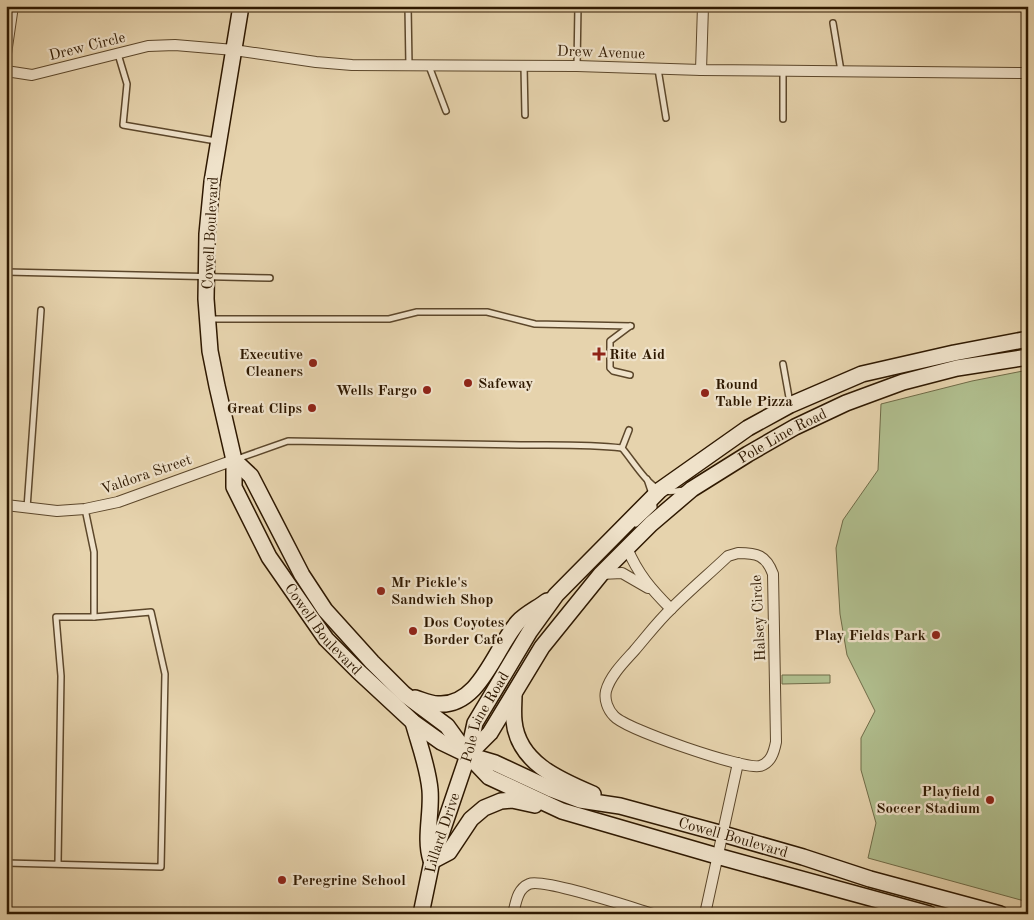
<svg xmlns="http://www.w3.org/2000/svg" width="1034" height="920" font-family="'Old Standard TT',serif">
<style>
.green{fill:#b0be8e;stroke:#6f6b47}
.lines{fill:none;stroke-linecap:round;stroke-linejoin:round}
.lane-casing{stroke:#5c472b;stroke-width:8}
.street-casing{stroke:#5c472b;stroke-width:12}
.secondary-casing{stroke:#2e1800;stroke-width:18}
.lane{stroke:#efe2ca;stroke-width:5}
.street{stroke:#efe2ca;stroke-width:10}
.secondary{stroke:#efe2ca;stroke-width:15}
.poi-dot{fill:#8f2418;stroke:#efe2ca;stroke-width:2}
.labels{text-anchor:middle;stroke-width:4.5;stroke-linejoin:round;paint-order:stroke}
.street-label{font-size:15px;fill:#2e1800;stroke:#efe2ca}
.poi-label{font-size:15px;font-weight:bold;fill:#2e1800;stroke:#efe2ca;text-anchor:start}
</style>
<rect width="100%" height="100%" fill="#e6d3ad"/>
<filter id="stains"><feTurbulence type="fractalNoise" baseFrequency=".004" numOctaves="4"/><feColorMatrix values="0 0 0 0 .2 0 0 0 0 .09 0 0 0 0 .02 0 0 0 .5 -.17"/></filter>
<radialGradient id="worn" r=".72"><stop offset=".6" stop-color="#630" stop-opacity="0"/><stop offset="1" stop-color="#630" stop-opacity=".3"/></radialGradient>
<g class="green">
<path d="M1028 370V902L868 858 876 823 861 770V738L875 711 847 655 840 614 836 548 843 520 878 470 881 404 972 381Z"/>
<path d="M782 675H830V683L782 684Z"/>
</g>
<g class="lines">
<defs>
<g id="lane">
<path d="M408 6 409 66"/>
<path d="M833 23 841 71"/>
<path d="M118 54 127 84 123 125 216 141"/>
<path d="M429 66 446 111"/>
<path d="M524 66 525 115"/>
<path d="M577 66 578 6"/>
<path d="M658 69 666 118"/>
<path d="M783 71V119"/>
<path d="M6 272 270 278"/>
<path d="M208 319H389L417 312H487L535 324 631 326"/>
<path d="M783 364 790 403"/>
<path d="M630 375 613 371 610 368V341L630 326"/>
<path d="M629 430 622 448C633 461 645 482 660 490 667 493 676 491 684 490"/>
<path d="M237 459 288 441 521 445C555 445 589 444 622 448"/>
<path d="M27 508 41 310"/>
<path d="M85 509 94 552V617"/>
<path d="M636 524 654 507 653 497 647 479"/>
<path d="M6 863 161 867 165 674 151 612 94 617H56L61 676 58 863"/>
</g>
<g id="street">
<path d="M6 54 13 6"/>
<path d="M701 70 703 6"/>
<path d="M6 71 32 75 148 46 175 45 234 50 316 62 352 65 577 66 701 70 1028 73"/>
<path d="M6 505 57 511 85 509 118 502 234 460"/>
<path d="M627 548C638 574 651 589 671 609"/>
<path d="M738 553C757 553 766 555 773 574L776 742C774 752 771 763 760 766 744 770 625 729 614 716 608 710 604 700 606 691 610 676 624 662 634 651 647 636 658 621 672 608 690 590 709 574 728 556Z"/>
<path d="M601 574 622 573 648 588"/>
<path d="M513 914C516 903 517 889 529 884 543 878 633 908 653 914"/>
<path d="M705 914 738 763"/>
</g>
<g id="secondary">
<path id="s1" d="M241 6 212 182 207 234 206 299 210 351 217 386 234 460V487L269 557 326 639 358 671 413 722 441 742 468 755 495 763 551 789 580 800 620 806 723 834 803 857 870 879 1000 914"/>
<path d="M234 460 251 476 302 575 325 610 372 662 404 694 447 726 468 755 489 777 562 811 717 856 929 914"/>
<path d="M514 694C514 703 513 712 514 721 518 763 560 780 593 794"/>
<path d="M415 698C422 700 430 704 438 704 480 707 495 648 518 622 525 614 538 608 547 601"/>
<path d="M413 722C419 744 428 767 430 790 432 814 424 838 431 860"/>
<path id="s2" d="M468 755 490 733 542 647 601 574 651 524 692 489 748 454 795 427 846 403 903 382 957 368 1028 357"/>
<path d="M432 861 449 852 471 819 484 808 501 801 512 800 535 805"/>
<path id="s3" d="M421 914 432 861 468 755 475 723 530 631 556 595 660 490 748 428 790 405 862 374 954 353 1028 339"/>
</g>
</defs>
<use href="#lane" class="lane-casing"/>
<use href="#street" class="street-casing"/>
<use href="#secondary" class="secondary-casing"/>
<use href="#lane" class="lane"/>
<use href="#street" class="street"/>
<use href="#secondary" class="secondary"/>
</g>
<g class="poi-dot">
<path d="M596.5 346.5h5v5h5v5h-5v5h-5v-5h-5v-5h5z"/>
<circle cx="313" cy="363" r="5"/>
<circle cx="468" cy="383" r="5"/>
<circle cx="427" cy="390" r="5"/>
<circle cx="705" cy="393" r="5"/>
<circle cx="312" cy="408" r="5"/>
<circle cx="381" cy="591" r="5"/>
<circle cx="413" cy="631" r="5"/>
<circle cx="936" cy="635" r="5"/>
<circle cx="990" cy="800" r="5"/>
<circle cx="282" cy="880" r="5"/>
</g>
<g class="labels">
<g class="street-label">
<text transform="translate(87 46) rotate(-14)" y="5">Drew Circle</text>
<text transform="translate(601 52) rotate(2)" y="5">Drew Avenue</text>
<text transform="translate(210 233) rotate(-87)" y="5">Cowell Boulevard</text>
<text dy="5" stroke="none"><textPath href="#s2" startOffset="455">Pole Line Road</textPath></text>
<text transform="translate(146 474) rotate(-19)" y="5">Valdora Street</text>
<text transform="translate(758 618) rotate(-93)" y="5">Halsey Circle</text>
<text dy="5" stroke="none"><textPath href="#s1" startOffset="655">Cowell Boulevard</textPath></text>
<text dy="5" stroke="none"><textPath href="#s3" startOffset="208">Pole Line Road</textPath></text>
<text dy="5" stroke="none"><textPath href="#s3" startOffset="84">Lillard Drive</textPath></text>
<text dy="5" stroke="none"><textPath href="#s1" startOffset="1128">Cowell Boulevard</textPath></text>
</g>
<g class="poi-label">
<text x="303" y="359" text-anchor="end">Executive<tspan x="303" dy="17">Cleaners</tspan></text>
<text x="609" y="359">Rite Aid</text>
<text x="478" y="388">Safeway</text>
<text x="715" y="389">Round<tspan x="715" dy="17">Table Pizza</tspan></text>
<text x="417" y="395" text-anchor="end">Wells Fargo</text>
<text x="302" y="413" text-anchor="end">Great Clips</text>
<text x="391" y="587">Mr Pickle's<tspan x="391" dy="17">Sandwich Shop</tspan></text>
<text x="423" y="627">Dos Coyotes<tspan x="423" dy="17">Border Cafe</tspan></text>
<text x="926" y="640" text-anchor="end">Play Fields Park</text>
<text x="980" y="796" text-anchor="end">Playfield<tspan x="980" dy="17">Soccer Stadium</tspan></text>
<text x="292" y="885">Peregrine School</text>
</g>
</g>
<rect width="1034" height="920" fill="none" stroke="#e6d3ad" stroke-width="25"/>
<rect x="8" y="8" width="1019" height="905" fill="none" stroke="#2e1800" stroke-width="2.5"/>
<rect x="12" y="12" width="1009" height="895" fill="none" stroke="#2e1800"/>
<rect width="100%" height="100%" filter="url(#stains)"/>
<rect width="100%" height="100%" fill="url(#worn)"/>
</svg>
